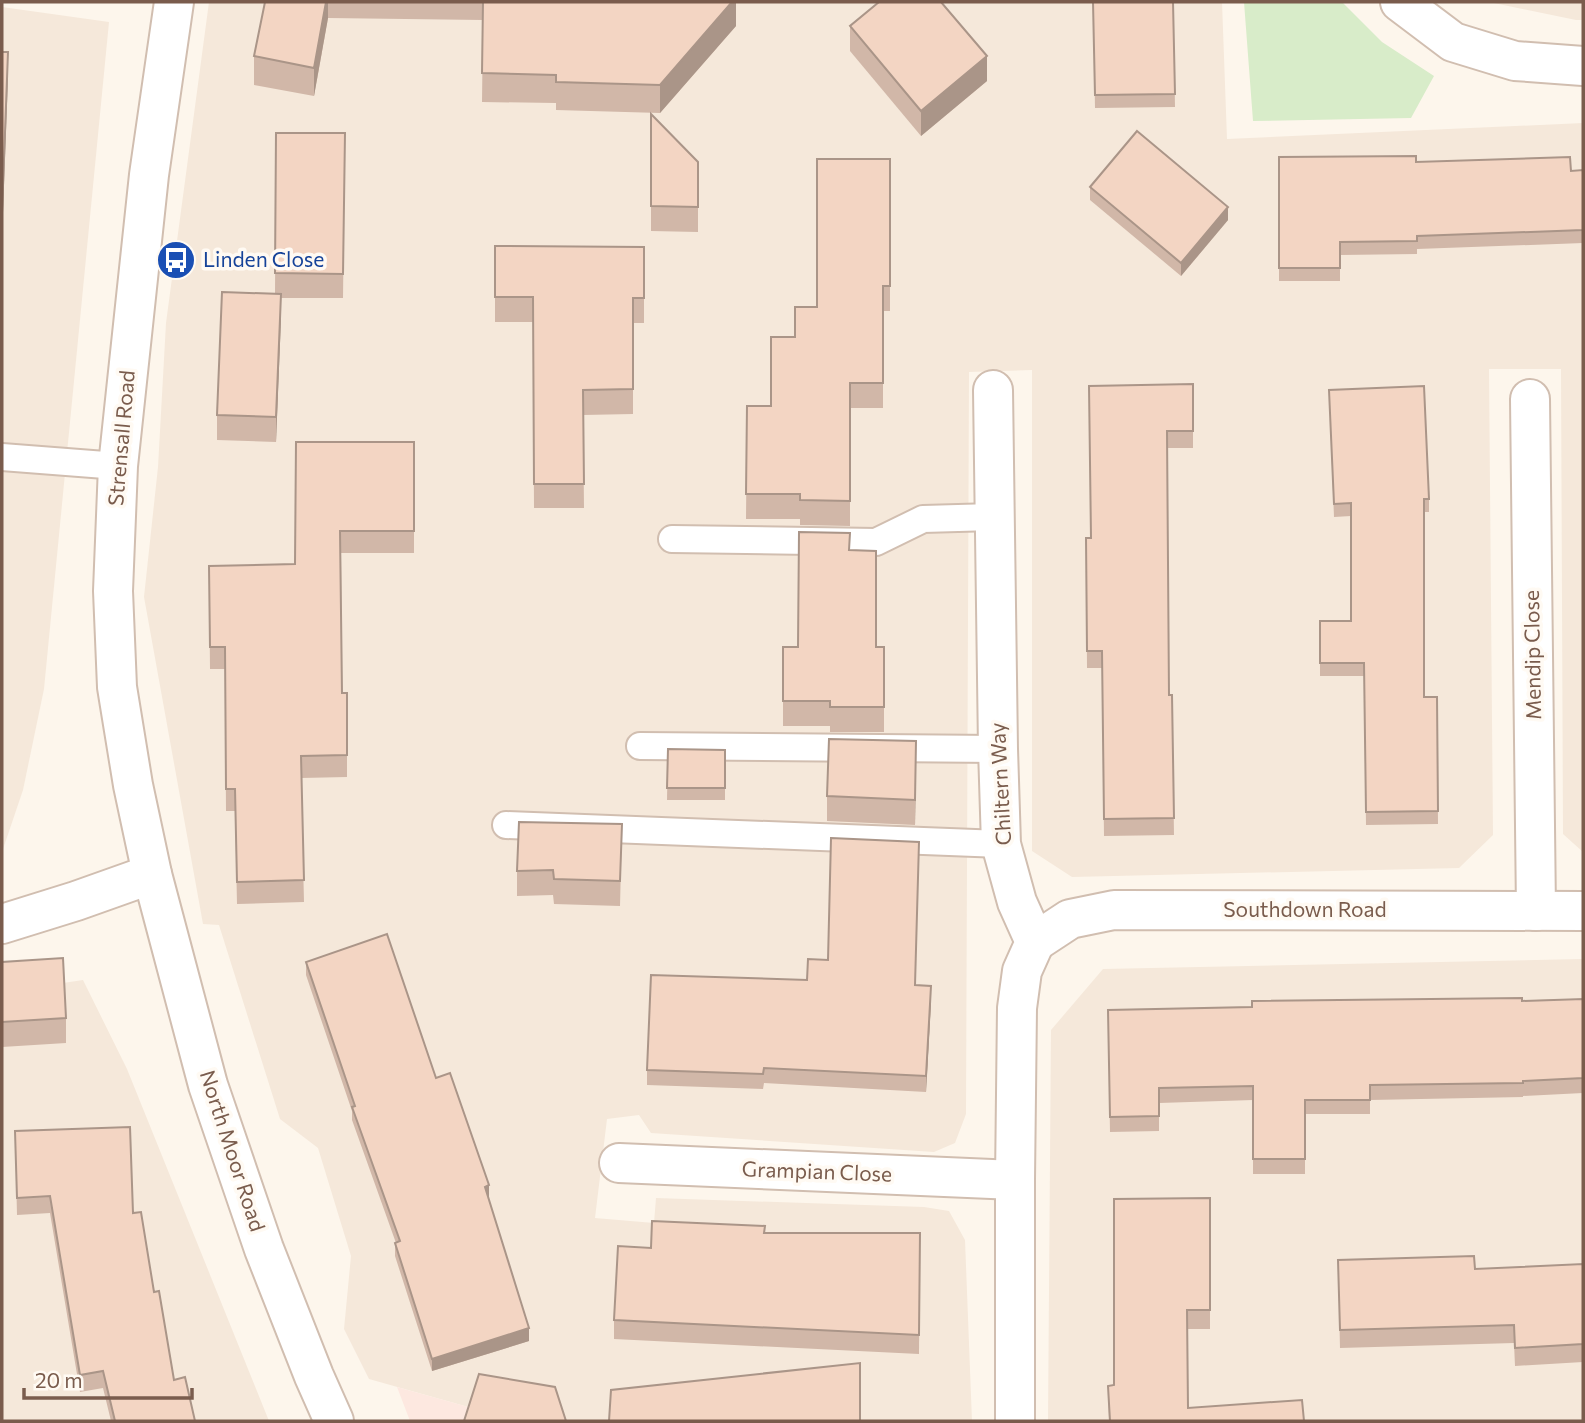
<svg xmlns="http://www.w3.org/2000/svg" width="1585" height="1423" font-family="Commissioner,sans-serif">
<style>
.residential{fill:#f5e8da}
.commercial{fill:#fde8e0}
.green{fill:#d8ecc9}
.lines{fill:none;stroke-linecap:round;stroke-linejoin:round}
.service-casing{stroke:#d1beb0;stroke-width:30}
.minor-casing{stroke:#d1beb0;stroke-width:42}
.tertiary-casing{stroke:#d1beb0;stroke-width:42}
.service{stroke:#fff;stroke-width:26}
.minor{stroke:#fff;stroke-width:38}
.tertiary{stroke:#fff;stroke-width:38}
.wall{fill:#d1b7a8}
.shaded-wall{fill:#aa9588}
.building{fill:#f3d5c3;stroke:#aa9588;stroke-width:2}
.labels{text-anchor:middle;stroke-width:7;stroke-linejoin:round;paint-order:stroke}
.transit-label{font-size:21px;fill:#164399;stroke:#fffaf3;text-anchor:start}
.street-label{font-size:21px;fill:#7a5c4d;stroke:#fffaf3}
</style>
<rect width="100%" height="100%" fill="#fdf6ec"/>
<g class="residential">
<path d="M209 2H1222L1227 139 1583 123V852L1563 834 1561 369H1489L1493 835 1459 868 1072 877 1032 851V370L969 372 966 1114 955 1143 934 1152 651 1133 639 1115 607 1119 595 1218 654 1223 656 1198 924 1207 949 1211 965 1240 972 1421H744L743 1406 600 1421H548L479 1410 369 1379 344 1329 351 1256 318 1148 280 1119 219 925 203 924 144 597 158 467 166 323Z"/>
<path d="M1489 2H1583V20H1576Z"/>
<path d="M2 7 109 22 44 689 23 790 2 852Z"/>
<path d="M1583 959V1421H1048L1051 1030 1103 969Z"/>
<path d="M83 980 127 1069 269 1421H2V987L63 983Z"/>
</g>
<path class="commercial" d="M397 1387 479 1410 548 1421H410Z"/>
<path class="green" d="M1244 2H1342L1382 42 1434 76 1411 118 1253 121Z"/>
<g class="lines">
<defs>
<g id="service">
<path d="M2 457 118 466"/>
<path d="M672 539 876 542 923 519 993 517"/>
<path d="M640 746 998 749"/>
<path d="M506 825 1001 844"/>
</g>
<g id="minor">
<path d="M1400 2 1453 42 1515 61 1583 66"/>
<path d="M993 390 998 749 1001 844 1017 902 1035 942 1022 971 1017 1008 1015 1180V1421"/>
<path d="M1530 399 1536 911"/>
<path d="M2 924 76 901 152 874"/>
<path d="M1035 942 1070 919 1114 910 1583 911"/>
<path d="M619 1163 1015 1180"/>
</g>
<path id="tertiary" d="M174 2 149 175 118 466 113 591 117 687 133 785 152 874 208 1085 264 1249 314 1376 334 1421"/>
</defs>
<use href="#service" class="service-casing"/>
<use href="#minor" class="minor-casing"/>
<use href="#tertiary" class="tertiary-casing"/>
<use href="#service" class="service"/>
<use href="#minor" class="minor"/>
<use href="#tertiary" class="tertiary"/>
</g>
<g class="wall">
<path d="M265 2H736V26L660 113 556 110V103L482 102 483 20 328 18 314 96 254 85V56Z"/>
<path d="M1093 2H1173L1175 107 1095 108Z"/>
<path d="M850 26 987 81 921 136 850 51Z"/>
<path d="M651 114 698 162V232L651 231Z"/>
<path d="M276 133H345L343 298H281L276 442 217 440V415L275 294Z"/>
<path d="M1279 157 1571 171 1583 170V243L1417 249V254L1340 255V281H1279Z"/>
<path d="M890 159V311H883V408H850V526L800 525V519H746L747 406H771L817 307Z"/>
<path d="M1090 187 1228 220 1181 276 1090 200Z"/>
<path d="M495 246 644 247V323H633V414L583 415 584 508H534L533 322H495Z"/>
<path d="M1193 384V448H1167L1169 695H1172L1174 835 1104 836 1102 668H1087L1086 538H1091Z"/>
<path d="M1329 390 1429 499V512H1424V697H1437L1438 824 1366 825 1364 676H1320V621H1351V516L1334 517Z"/>
<path d="M414 442V553H341L342 693H347V777L301 778 304 902 237 904 235 811H226L225 669H210L209 566 295 564Z"/>
<path d="M849 550 876 647H884V732H830V726H783V647H798Z"/>
<path d="M668 749 725 750V800H667Z"/>
<path d="M916 766 915 825 827 821V796Z"/>
<path d="M622 824 620 906 554 904 553 895 517 896V871Z"/>
<path d="M2 962 66 1018V1043L2 1047Z"/>
<path d="M306 962 436 1078 489 1198H488L529 1341 432 1371 395 1256V1243H396L352 1120V1111L306 975Z"/>
<path d="M916 985 931 1001 926 1092 764 1083 763 1089 647 1085V1070Z"/>
<path d="M1583 999V1093L1523 1096V1097L1370 1100V1114H1305V1174H1253V1100L1159 1103V1131L1110 1132 1108 1010Z"/>
<path d="M15 1131 133 1213 154 1292 174 1380 195 1421H111L103 1388 80 1392 50 1213 17 1215Z"/>
<path d="M1210 1198V1329H1187L1188 1408 1304 1421H1109L1108 1386 1114 1385Z"/>
<path d="M765 1233H920L919 1354 614 1339V1320L651 1248Z"/>
<path d="M1338 1260 1475 1269 1583 1264V1362L1515 1366 1514 1343 1340 1348Z"/>
</g>
<g class="shaded-wall">
<path d="M326 2H328V18L314 96V68Z"/>
<path d="M732 2H736V26L660 113V85Z"/>
<path d="M8 52V77L2 238 3 156Z"/>
<path d="M987 56V81L921 136V111Z"/>
<path d="M1228 207V220L1181 276V263Z"/>
<path d="M281 294V319L276 442V417Z"/>
<path d="M916 741V766L915 825V800Z"/>
<path d="M931 986V1001L926 1092V1076Z"/>
<path d="M489 1185V1198L485 1199V1187Z"/>
<path d="M529 1328V1341L432 1371V1359Z"/>
</g>
<g class="building">
<path d="M265 2H326L314 68 254 56Z"/>
<path d="M483 2H732L660 85 556 82V75L482 73Z"/>
<path d="M879 2H941L987 56 921 111 850 26Z"/>
<path d="M1093 2H1173L1175 94 1095 95Z"/>
<path d="M2 52H8L2 213Z"/>
<path d="M651 114 698 162V207L651 206Z"/>
<path d="M1137 131 1228 207 1181 263 1090 187Z"/>
<path d="M276 133H345L343 274 275 273Z"/>
<path d="M1416 156V162L1570 157 1571 171 1583 170V230L1417 236V241L1340 242V268H1279V157Z"/>
<path d="M817 159H890V286H883V383H850V501L800 500V494H746L747 406H771V337H795V307H817Z"/>
<path d="M495 246 644 247V298H633V389L583 390 584 484H534L533 297H495Z"/>
<path d="M222 292 281 294 276 417 217 415Z"/>
<path d="M1193 384V431H1167L1169 695H1172L1174 818 1104 819 1102 651H1087L1086 538H1091L1089 386Z"/>
<path d="M1424 386 1429 499H1424V697H1437L1438 811 1366 812 1364 663H1320V621H1351V503L1334 504 1329 390Z"/>
<path d="M296 442H414V531H340L342 693H347V755L301 756 304 880 237 882 235 789H226L225 647H210L209 566 295 564Z"/>
<path d="M799 532 850 533 849 550 876 551V647H884V707H830V701H783V647H798Z"/>
<path d="M829 739 916 741 915 800 827 796Z"/>
<path d="M668 749 725 750V788H667Z"/>
<path d="M519 822 622 824 620 881 554 879 553 870 517 871Z"/>
<path d="M831 838 919 842 915 985 931 986 926 1076 764 1068 763 1074 647 1070 651 975 807 980 808 959 828 960Z"/>
<path d="M387 934 436 1078 450 1073 489 1185 485 1187 529 1328 432 1359 395 1243 400 1241 352 1107 355 1106 306 962Z"/>
<path d="M63 958 66 1018 2 1022V962Z"/>
<path d="M1522 998V1001L1583 999V1078L1523 1081V1083L1370 1085V1100H1305V1159H1253V1086L1159 1088V1116L1110 1117 1108 1010 1252 1007V1001Z"/>
<path d="M130 1127 133 1213 141 1212 154 1292 159 1291 174 1380 185 1377 195 1421H115L103 1371 80 1375 50 1196 17 1198 15 1131Z"/>
<path d="M1210 1198V1310H1187L1188 1408 1302 1400 1304 1421H1110L1108 1386 1114 1385V1199Z"/>
<path d="M652 1221 765 1226 764 1233H920L919 1335 614 1320 618 1246 651 1248Z"/>
<path d="M1474 1256 1475 1269 1583 1264V1344L1515 1348 1514 1325 1340 1330 1338 1260Z"/>
<path d="M860 1363V1421H609L611 1390Z"/>
<path d="M479 1374 555 1387 566 1421H464Z"/>
</g>
<defs>
<symbol id="bus-disc" viewBox="-11 -11 22 22"><circle r="9.5" fill="#1a4fb4" stroke="#fffaf3"/><path d="M-5-6H5V4H4V6H2V4H-2V6H-4V4H-5ZM-3.5-4V0h7V-4ZM-3.5 1.2v1.5H-2V1.2ZM2 1.2v1.5H3.5V1.2Z" fill="#fff"/></symbol>
</defs>
<g fill-rule="evenodd">
<use href="#bus-disc" x="154" y="238" width="44" height="44"/>
</g>
<g class="labels">
<g class="transit-label">
<text x="203" y="267">Linden Close</text>
</g>
<g class="street-label">
<text transform="translate(122 438) rotate(-85)" y="7">Strensall Road</text>
<text transform="translate(1533 655) rotate(-91)" y="7">Mendip Close</text>
<text transform="translate(1001 784) rotate(-93)" y="7">Chiltern Way</text>
<text x="1305" y="917">Southdown Road</text>
<text transform="translate(232 1151) rotate(72)" y="7">North Moor Road</text>
<text transform="translate(817 1172) rotate(2)" y="7">Grampian Close</text>
</g>
</g>
<rect width="1585" height="1423" fill="none" stroke="#7a5c4d" stroke-width="7"/>
<path d="M24 1388v10h168v-10" fill="none" stroke="#7a5c4d" stroke-width="3.5"/>
<text x="35" y="1388" font-size="21" fill="#7a5c4d" stroke="#fffaf3" stroke-width="5" paint-order="stroke">20 m</text>
</svg>
